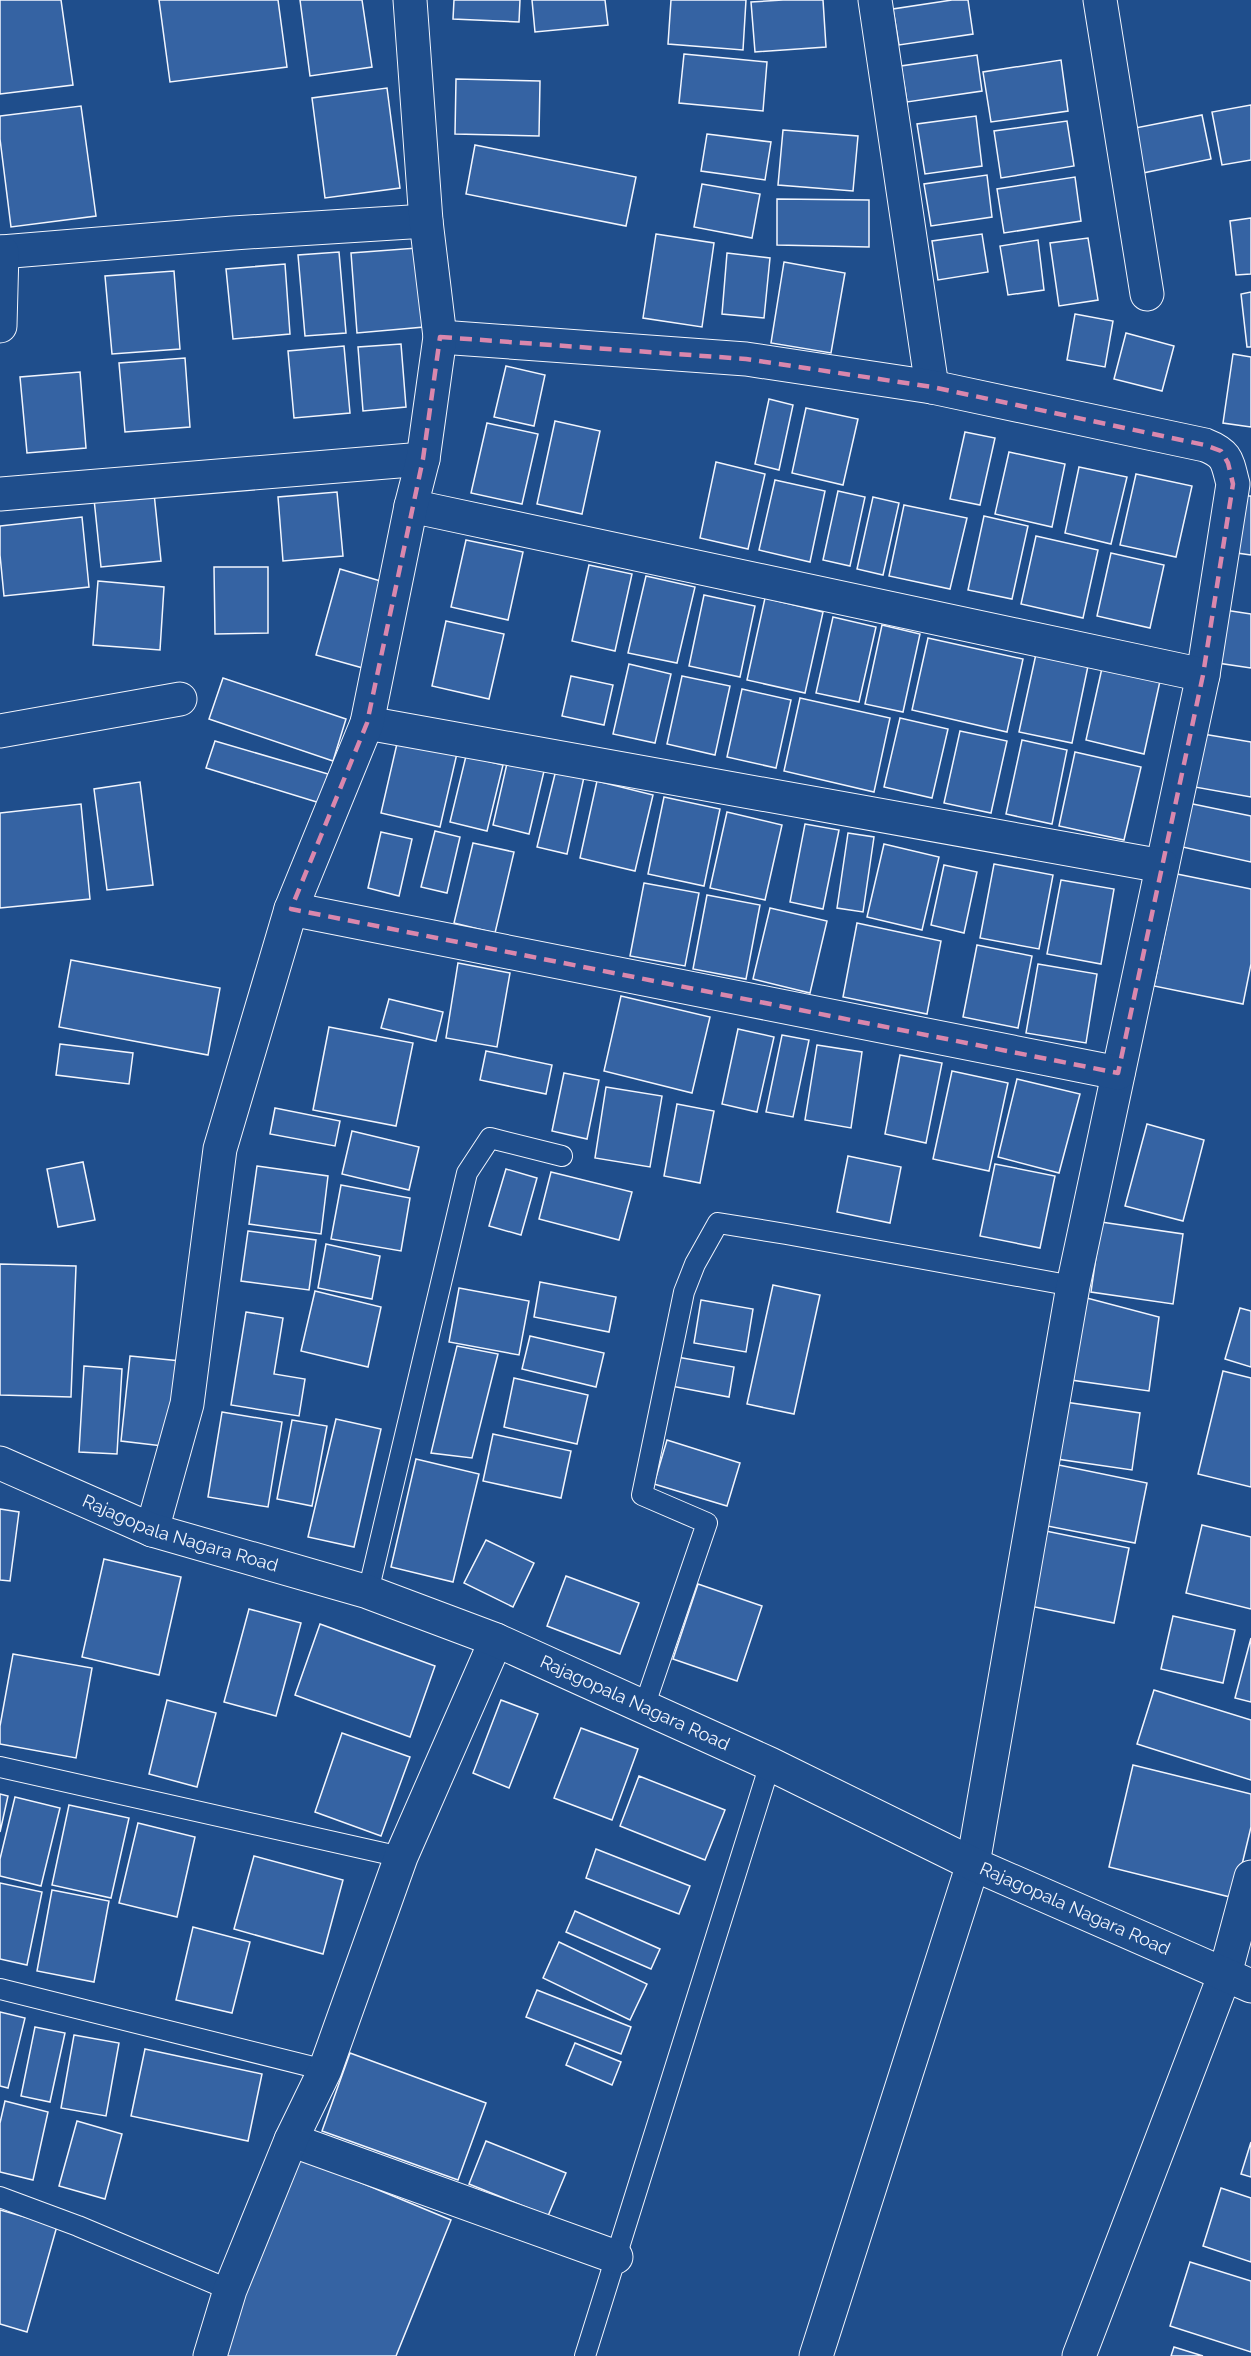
<svg xmlns="http://www.w3.org/2000/svg" width="1251" height="2356" font-family="Raleway,sans-serif">
<style>
.building{fill:#3563a3;stroke:#f2f6ff;stroke-width:1.5}
.lines{fill:none;stroke-linecap:round;stroke-linejoin:round}
.service-casing{stroke:#f2f6ff;stroke-width:22}
.minor-casing{stroke:#f2f6ff;stroke-width:35}
.tertiary-casing{stroke:#f2f6ff;stroke-width:35}
.service{stroke:#1f4e8c;stroke-width:20}
.minor{stroke:#1f4e8c;stroke-width:33}
.tertiary{stroke:#1f4e8c;stroke-width:33}
.marked{fill:none;stroke:#da87ad;stroke-width:4.5;stroke-dasharray:12 8;stroke-linejoin:round}
.labels{text-anchor:middle;stroke-width:4.5;stroke-linejoin:round;paint-order:stroke}
.street-label{font-size:18px;fill:#f2f6ff;stroke:#1f4e8c}
</style>
<rect width="100%" height="100%" fill="#1f4e8c"/>
<g class="building">
<path d="M0 0H61L73 85 0 94Z"/>
<path d="M159 0H278L287 67 170 82Z"/>
<path d="M300 0H362L372 67 310 76Z"/>
<path d="M454 0H520L519 22 453 19Z"/>
<path d="M532 0H605L608 25 535 32Z"/>
<path d="M671 0H746L743 50 668 44Z"/>
<path d="M783 0H823L826 47 755 52 751 2Z"/>
<path d="M952 0H968L973 34 899 45 893 9Z"/>
<path d="M684 54 767 62 763 111 679 103Z"/>
<path d="M977 55 982 91 907 102 901 66Z"/>
<path d="M1061 60 1068 111 991 122 983 72Z"/>
<path d="M456 79 540 81 539 136 455 134Z"/>
<path d="M387 88 400 188 325 198 312 98Z"/>
<path d="M1251 105V160L1222 165 1212 112Z"/>
<path d="M81 106 96 216 11 227 0 139V116Z"/>
<path d="M1202 115 1211 159 1138 174 1130 129Z"/>
<path d="M976 116 982 166 925 174 917 124Z"/>
<path d="M1067 121 1074 166 1001 178 994 131Z"/>
<path d="M783 130 858 136 853 191 778 185Z"/>
<path d="M707 134 771 142 765 180 701 171Z"/>
<path d="M475 145 636 177 626 226 466 194Z"/>
<path d="M987 175 992 217 931 226 924 184Z"/>
<path d="M1075 177 1081 221 1004 233 997 189Z"/>
<path d="M702 184 760 194 752 238 694 227Z"/>
<path d="M777 199 869 200V247L777 245Z"/>
<path d="M1251 218V274L1236 275 1230 221Z"/>
<path d="M656 234 714 243 702 327 643 318Z"/>
<path d="M982 234 988 272 938 280 932 241Z"/>
<path d="M1088 238 1098 300 1059 306 1050 243Z"/>
<path d="M1038 240 1044 290 1008 295 1000 246Z"/>
<path d="M417 248 424 327 357 333 351 253Z"/>
<path d="M339 252 346 333 305 336 298 255Z"/>
<path d="M727 253 770 258 764 318 722 314Z"/>
<path d="M784 262 845 273 831 353 771 343Z"/>
<path d="M285 264 290 334 233 339 226 269Z"/>
<path d="M174 271 180 349 112 354 105 276Z"/>
<path d="M1251 292V347H1247L1241 294Z"/>
<path d="M1075 314 1113 321 1105 367 1067 360Z"/>
<path d="M1126 333 1174 346 1162 391 1114 379Z"/>
<path d="M401 344 406 407 363 411 358 347Z"/>
<path d="M344 346 350 413 294 418 288 351Z"/>
<path d="M1233 354 1251 357V427L1223 423Z"/>
<path d="M185 358 190 427 125 432 119 363Z"/>
<path d="M506 366 545 375 534 426 494 417Z"/>
<path d="M80 372 86 448 27 453 20 377Z"/>
<path d="M769 399 793 405 779 470 755 464Z"/>
<path d="M806 408 858 419 843 485 792 473Z"/>
<path d="M555 421 600 431 582 514 537 504Z"/>
<path d="M487 423 538 434 522 504 471 493Z"/>
<path d="M965 432 995 438 980 505 950 499Z"/>
<path d="M1009 452 1065 464 1052 527 995 514Z"/>
<path d="M716 462 765 474 748 549 700 538Z"/>
<path d="M1079 467 1127 477 1111 544 1065 533Z"/>
<path d="M1136 474 1192 486 1176 557 1120 545Z"/>
<path d="M775 480 825 491 810 562 759 550Z"/>
<path d="M838 491 865 497 850 566 823 560Z"/>
<path d="M337 492 343 556 283 561 278 497Z"/>
<path d="M154 493 161 561 101 567 94 499Z"/>
<path d="M1245 496H1251V555L1237 553Z"/>
<path d="M873 497 899 503 883 575 857 569Z"/>
<path d="M904 505 967 518 950 589 889 576Z"/>
<path d="M984 516 1028 526 1012 599 968 590Z"/>
<path d="M82 517 89 587 4 596 0 555V526Z"/>
<path d="M1036 536 1098 550 1083 618 1021 604Z"/>
<path d="M466 540 523 552 508 620 451 607Z"/>
<path d="M1111 553 1164 565 1150 628 1097 616Z"/>
<path d="M589 565 632 574 615 651 572 641Z"/>
<path d="M214 567H268V633L215 634Z"/>
<path d="M340 569 394 585 370 670 316 655Z"/>
<path d="M646 576 695 587 677 663 628 653Z"/>
<path d="M98 581 164 587 160 650 93 645Z"/>
<path d="M704 595 755 606 740 677 689 666Z"/>
<path d="M765 598 823 612 805 693 747 680Z"/>
<path d="M1218 609 1251 614V668L1211 662Z"/>
<path d="M833 617 876 627 859 702 816 693Z"/>
<path d="M446 621 504 634 489 699 432 686Z"/>
<path d="M882 625 920 634 903 712 865 704Z"/>
<path d="M928 638 1023 659 1007 732 912 710Z"/>
<path d="M1036 654 1088 666 1072 743 1019 732Z"/>
<path d="M629 664 671 674 655 743 613 734Z"/>
<path d="M1102 668 1160 681 1144 754 1086 740Z"/>
<path d="M571 676 613 685 604 725 562 716Z"/>
<path d="M682 676 730 686 715 755 667 744Z"/>
<path d="M223 678 346 719 333 761 209 719Z"/>
<path d="M742 689 791 700 776 768 727 757Z"/>
<path d="M800 698 890 718 874 792 784 771Z"/>
<path d="M900 718 948 729 932 798 884 787Z"/>
<path d="M960 731 1007 741 991 813 944 803Z"/>
<path d="M1197 733 1251 742V797L1189 786Z"/>
<path d="M399 735 458 749 440 827 381 813Z"/>
<path d="M1022 740 1067 750 1052 824 1006 814Z"/>
<path d="M215 741 328 774 320 803 206 768Z"/>
<path d="M1075 752 1141 767 1124 840 1059 826Z"/>
<path d="M466 756 503 765 487 831 450 822Z"/>
<path d="M508 759 545 767 529 834 493 825Z"/>
<path d="M556 770 584 777 567 854 537 847Z"/>
<path d="M597 781 653 795 635 871 580 858Z"/>
<path d="M140 782 153 885 107 890 94 789Z"/>
<path d="M664 797 720 809 704 886 648 874Z"/>
<path d="M1188 803 1251 816V862L1178 846Z"/>
<path d="M81 804 90 899 0 908V813Z"/>
<path d="M727 812 782 825 765 900 710 888Z"/>
<path d="M805 824 839 830 823 909 790 902Z"/>
<path d="M435 831 460 837 447 893 421 887Z"/>
<path d="M381 832 412 839 399 896 368 888Z"/>
<path d="M848 833 874 837 863 912 837 908Z"/>
<path d="M473 843 514 852 495 933 454 923Z"/>
<path d="M884 844 939 857 922 930 867 917Z"/>
<path d="M994 864 1053 875 1039 949 980 938Z"/>
<path d="M944 865 977 872 964 933 931 925Z"/>
<path d="M1177 874 1251 889V964L1243 1004 1154 986Z"/>
<path d="M1061 880 1114 889 1101 964 1047 954Z"/>
<path d="M644 883 699 893 685 966 630 956Z"/>
<path d="M707 895 760 905 746 979 693 969Z"/>
<path d="M770 908 827 921 810 993 753 979Z"/>
<path d="M857 923 941 941 927 1014 843 997Z"/>
<path d="M977 945 1032 956 1018 1028 963 1017Z"/>
<path d="M71 960 220 988 208 1055 59 1027Z"/>
<path d="M458 963 510 973 497 1047 446 1038Z"/>
<path d="M1038 964 1097 974 1086 1043 1026 1033Z"/>
<path d="M621 996 710 1017 692 1093 604 1071Z"/>
<path d="M389 999 443 1012 436 1041 381 1028Z"/>
<path d="M329 1027 413 1043 396 1126 313 1110Z"/>
<path d="M738 1029 774 1037 757 1112 722 1104Z"/>
<path d="M782 1035 809 1040 793 1117 766 1112Z"/>
<path d="M60 1044 133 1053 129 1084 56 1075Z"/>
<path d="M817 1045 862 1052 851 1128 805 1120Z"/>
<path d="M486 1051 552 1065 546 1094 480 1080Z"/>
<path d="M900 1055 942 1063 926 1143 885 1134Z"/>
<path d="M952 1071 1008 1083 989 1171 933 1159Z"/>
<path d="M564 1073 599 1080 587 1139 552 1131Z"/>
<path d="M1017 1079 1080 1094 1059 1173 998 1157Z"/>
<path d="M606 1087 662 1096 650 1167 595 1158Z"/>
<path d="M677 1104 714 1111 700 1183 664 1176Z"/>
<path d="M275 1108 340 1121 335 1146 270 1134Z"/>
<path d="M1147 1124 1204 1140 1183 1221 1125 1206Z"/>
<path d="M352 1131 419 1147 409 1190 342 1174Z"/>
<path d="M848 1156 901 1167 890 1223 837 1212Z"/>
<path d="M83 1162 95 1220 58 1227 47 1169Z"/>
<path d="M995 1164 1055 1176 1040 1248 980 1236Z"/>
<path d="M257 1166 328 1176 321 1234 249 1224Z"/>
<path d="M506 1169 537 1178 521 1235 489 1226Z"/>
<path d="M551 1172 632 1192 619 1240 539 1219Z"/>
<path d="M341 1185 410 1198 401 1251 331 1239Z"/>
<path d="M1101 1222 1183 1234 1173 1304 1091 1292Z"/>
<path d="M248 1231 316 1240 309 1290 241 1281Z"/>
<path d="M326 1244 380 1256 372 1299 318 1288Z"/>
<path d="M0 1264 76 1266 71 1397 0 1395Z"/>
<path d="M540 1282 616 1297 609 1332 534 1317Z"/>
<path d="M773 1285 820 1295 794 1414 747 1404Z"/>
<path d="M459 1288 529 1301 519 1355 449 1342Z"/>
<path d="M315 1291 381 1307 368 1367 301 1351Z"/>
<path d="M1083 1297 1159 1317 1149 1391 1064 1379Z"/>
<path d="M701 1300 753 1309 746 1352 694 1343Z"/>
<path d="M1240 1308 1251 1311V1367L1225 1359Z"/>
<path d="M246 1312 283 1318 274 1374 305 1379 299 1416 231 1405Z"/>
<path d="M530 1336 604 1353 596 1387 522 1369Z"/>
<path d="M457 1346 498 1354 472 1458 431 1453Z"/>
<path d="M130 1356 181 1361 171 1447 121 1441Z"/>
<path d="M677 1357 734 1367 729 1397 671 1386Z"/>
<path d="M84 1366 122 1369 117 1454 79 1452Z"/>
<path d="M1223 1371 1251 1378V1487L1198 1474Z"/>
<path d="M514 1378 588 1395 577 1444 504 1427Z"/>
<path d="M1065 1402 1140 1413 1132 1470 1057 1459Z"/>
<path d="M222 1412 282 1422 268 1507 208 1497Z"/>
<path d="M336 1419 381 1429 354 1547 308 1537Z"/>
<path d="M292 1420 327 1426 312 1506 277 1499Z"/>
<path d="M493 1434 571 1451 561 1498 483 1481Z"/>
<path d="M667 1440 740 1463 727 1506 654 1484Z"/>
<path d="M416 1459 479 1474 453 1582 391 1567Z"/>
<path d="M1049 1463 1147 1483 1135 1543 1037 1524Z"/>
<path d="M0 1509 19 1512 10 1581 0 1580Z"/>
<path d="M1202 1525 1251 1537V1609L1186 1593Z"/>
<path d="M1036 1529 1129 1548 1114 1623 1020 1604Z"/>
<path d="M486 1540 534 1563 513 1607 464 1583Z"/>
<path d="M104 1559 181 1577 159 1675 82 1657Z"/>
<path d="M566 1576 639 1603 620 1654 547 1626Z"/>
<path d="M698 1584 762 1606 737 1681 673 1659Z"/>
<path d="M249 1609 301 1623 276 1716 224 1702Z"/>
<path d="M1173 1616 1235 1630 1223 1683 1161 1669Z"/>
<path d="M320 1624 435 1666 410 1737 295 1695Z"/>
<path d="M1251 1638V1702L1235 1698Z"/>
<path d="M13 1654 92 1668 76 1758 0 1744V1726Z"/>
<path d="M1154 1690 1251 1720V1780L1137 1744Z"/>
<path d="M167 1700 216 1713 197 1787 149 1774Z"/>
<path d="M501 1700 538 1714 509 1788 473 1773Z"/>
<path d="M581 1728 638 1749 612 1820 554 1798Z"/>
<path d="M342 1733 410 1757 381 1836 315 1812Z"/>
<path d="M1133 1765 1251 1794V1827L1234 1898 1109 1867Z"/>
<path d="M639 1776 725 1810 705 1860 620 1826Z"/>
<path d="M0 1794 8 1796 0 1832Z"/>
<path d="M15 1797 60 1808 41 1886 0 1876V1859Z"/>
<path d="M69 1805 129 1818 111 1898 52 1885Z"/>
<path d="M138 1823 195 1837 177 1917 119 1903Z"/>
<path d="M596 1849 690 1886 679 1914 586 1878Z"/>
<path d="M254 1856 343 1880 323 1954 234 1929Z"/>
<path d="M0 1883 42 1892 27 1965 0 1959Z"/>
<path d="M52 1890 109 1901 94 1982 37 1971Z"/>
<path d="M575 1911 660 1949 651 1969 566 1932Z"/>
<path d="M193 1927 250 1942 232 2013 176 2000Z"/>
<path d="M559 1942 647 1984 630 2020 543 1978Z"/>
<path d="M537 1990 631 2027 621 2054 526 2017Z"/>
<path d="M0 2012 25 2018 8 2088 0 2086Z"/>
<path d="M35 2027 65 2033 50 2102 21 2096Z"/>
<path d="M74 2035 119 2043 106 2116 61 2108Z"/>
<path d="M575 2043 621 2062 612 2085 566 2065Z"/>
<path d="M145 2049 262 2074 248 2141 131 2116Z"/>
<path d="M350 2053 486 2103 458 2180 322 2131Z"/>
<path d="M5 2101 48 2112 33 2180 0 2172V2123Z"/>
<path d="M77 2121 122 2134 105 2199 59 2186Z"/>
<path d="M486 2141 566 2173 548 2216 469 2184Z"/>
<path d="M1251 2142V2177L1241 2174Z"/>
<path d="M299 2157 451 2220 396 2356H218Z"/>
<path d="M1221 2188 1251 2198V2262L1203 2246Z"/>
<path d="M0 2210 57 2226 27 2332 0 2324Z"/>
<path d="M1190 2262 1251 2281V2352L1170 2326Z"/>
<path d="M1174 2347 1203 2356H1171Z"/>
</g>
<g class="lines">
<defs>
<g id="service">
<path d="M368 1592 467 1173 490 1138 562 1156"/>
<path d="M644 1707 707 1523 642 1495 684 1292 695 1264 718 1223 786 1234 1073 1286"/>
<path d="M0 1767 401 1857"/>
<path d="M0 1989 325 2070"/>
<path d="M0 2197 78 2226 230 2290"/>
<path d="M585 2356 770 1764"/>
</g>
<g id="minor">
<path d="M875 0 932 387"/>
<path d="M1100 0 1147 294"/>
<path d="M0 252 233 233 426 221"/>
<path d="M0 326 2 252"/>
<path d="M440 337 746 359 932 387 1205 445C1228 454 1227 461 1233 484L1203 675 1073 1286 973 1864 816 2356"/>
<path d="M0 494 423 459"/>
<path d="M411 506 1203 675"/>
<path d="M367 723 1162 866"/>
<path d="M0 731 180 699"/>
<path d="M291 909 1118 1073"/>
<path d="M152 1530 187 1404 220 1149 291 909 367 723 411 506 423 459 440 337 426 221 410 0"/>
<path d="M291 2140 616 2257"/>
<path d="M210 2356 230 2290 291 2140 325 2070 401 1857 496 1640"/>
<path d="M1079 2356 1225 1974 1251 1877"/>
</g>
<g id="tertiary">
<path id="s1" d="M0 1463 152 1530 368 1592 496 1640 770 1764 973 1864 1251 1986"/>
</g>
</defs>
<use href="#service" class="service-casing"/>
<use href="#minor" class="minor-casing"/>
<use href="#tertiary" class="tertiary-casing"/>
<use href="#service" class="service"/>
<use href="#minor" class="minor"/>
<use href="#tertiary" class="tertiary"/>
</g>
<path class="marked" d="M440 337 746 359 932 387 1205 445 1221 451 1228 463 1233 484 1203 675 1118 1073 291 909 367 723 423 459Z"/>
<g class="labels">
<g class="street-label">
<text dy="6" stroke="none"><textPath href="#s1" startOffset="194">Rajagopala Nagara Road</textPath></text>
<text dy="6" stroke="none"><textPath href="#s1" startOffset="680">Rajagopala Nagara Road</textPath></text>
<text dy="6" stroke="none"><textPath href="#s1" startOffset="1166">Rajagopala Nagara Road</textPath></text>
</g>
</g>
</svg>
